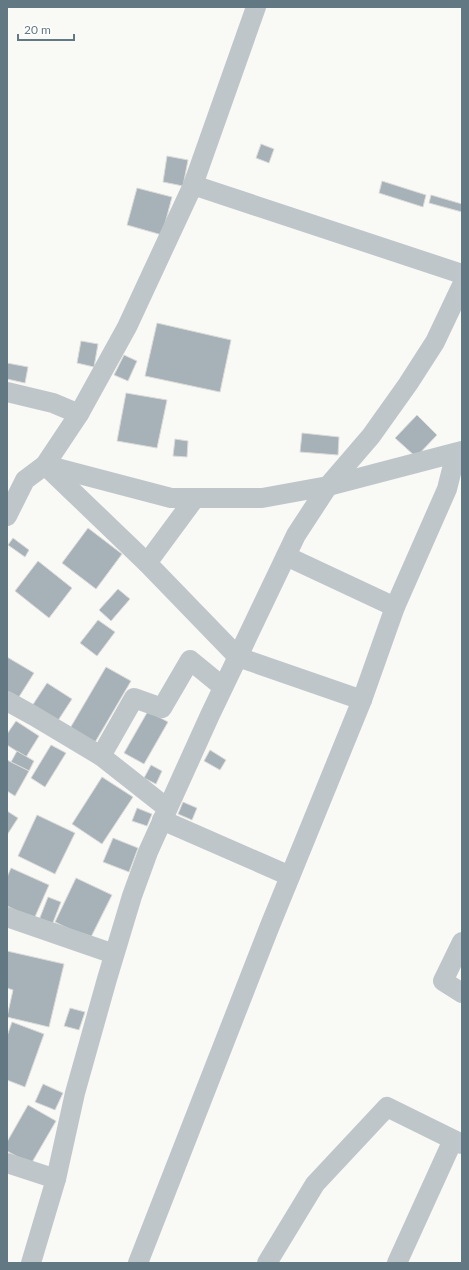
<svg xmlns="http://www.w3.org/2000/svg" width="469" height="1270" font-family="Lato,sans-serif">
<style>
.building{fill:#a6b2b7;stroke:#dbdbd9}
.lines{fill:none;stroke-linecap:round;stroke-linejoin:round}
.minor{stroke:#bfc6c9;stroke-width:20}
</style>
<rect width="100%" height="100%" fill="#f9f9f6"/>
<g class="building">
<path d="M261 144 274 149 269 163 256 158Z"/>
<path d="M167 156 188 160 183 186 163 182Z"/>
<path d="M382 181 426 195 423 207 379 193Z"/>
<path d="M137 188 172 197 162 235 127 225Z"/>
<path d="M431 195 462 204V212L429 203Z"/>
<path d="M157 323 231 340 220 392 145 376Z"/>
<path d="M81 341 98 344 94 367 77 363Z"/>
<path d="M124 355 137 361 128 381 114 375Z"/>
<path d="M7 363 28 367 25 383 7 379Z"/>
<path d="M126 393 167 400 157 448 117 441Z"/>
<path d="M417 415 437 435 416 457 395 438Z"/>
<path d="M302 433 339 437 338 455 300 452Z"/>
<path d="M175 439 188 441 187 457 173 456Z"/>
<path d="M88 528 122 554 96 589 62 563Z"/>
<path d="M13 538 29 550 25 557 8 545Z"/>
<path d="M38 561 72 588 49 618 15 591Z"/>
<path d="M118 589 130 599 111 621 99 610Z"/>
<path d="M98 620 115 632 97 656 80 643Z"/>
<path d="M7 657 34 673 17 700 7 693Z"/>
<path d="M106 667 131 681 94 744 69 730Z"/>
<path d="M47 683 72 699 57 722 32 706Z"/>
<path d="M148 711 168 722 144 764 124 753Z"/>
<path d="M16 721 39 736 26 757 7 745V734Z"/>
<path d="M51 745 66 753 45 787 31 778Z"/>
<path d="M210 750 226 760 220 770 204 761Z"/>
<path d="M17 751 34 761 29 771 11 762Z"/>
<path d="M7 760 29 771 15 796 7 791Z"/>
<path d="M151 765 162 771 156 784 144 778Z"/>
<path d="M102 777 133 797 102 844 72 824Z"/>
<path d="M183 802 197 808 192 820 178 814Z"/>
<path d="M137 808 152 814 147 826 132 821Z"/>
<path d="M7 811 18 818 7 835Z"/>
<path d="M37 815 75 833 55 874 18 856Z"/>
<path d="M113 838 138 848 129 872 103 862Z"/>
<path d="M11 868 49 885 34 919 7 906V877Z"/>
<path d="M76 878 112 895 90 939 55 922Z"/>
<path d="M48 897 61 902 52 925 39 920Z"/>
<path d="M7 951 64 964 49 1027 7 1017 13 990 7 988Z"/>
<path d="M70 1008 85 1012 79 1030 64 1026Z"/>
<path d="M12 1022 44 1034 25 1087 7 1080V1036Z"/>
<path d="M43 1084 63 1093 55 1110 35 1102Z"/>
<path d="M28 1105 56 1121 31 1164 7 1151V1142Z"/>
</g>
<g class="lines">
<g class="minor">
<path d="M193 185 256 7"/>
<path d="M7 392 53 403 79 414 45 465 25 480 7 516"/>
<path d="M79 414 127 327 193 185 462 274"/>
<path d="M45 465 171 498H262L328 486 462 451"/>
<path d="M47 467 147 563"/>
<path d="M195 498 147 563 238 657 362 700"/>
<path d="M286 556 395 607"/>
<path d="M7 701 34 716 101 756"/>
<path d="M167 808 101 756 134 698 162 708 190 660 223 687"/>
<path d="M162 820 290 876"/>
<path d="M7 917 114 954"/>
<path d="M462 942 443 981 462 993"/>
<path d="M7 1163 56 1179"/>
<path d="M31 1263 56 1179 75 1093 107 979 132 896 148 852 210 715 296 535 328 486 371 436 408 384 435 342 462 285"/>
<path d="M138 1263 269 928 362 700 395 607 447 489 456 453"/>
<path d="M267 1263 315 1184 387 1107 462 1144"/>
<path d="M397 1263 453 1140"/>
</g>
</g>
<rect width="469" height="1270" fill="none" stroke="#627983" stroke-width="16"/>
<path d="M18 34v6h56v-6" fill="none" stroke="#627983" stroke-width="2"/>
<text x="24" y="34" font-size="12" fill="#627983" stroke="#ffffff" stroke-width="3" paint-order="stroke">20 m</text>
</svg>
